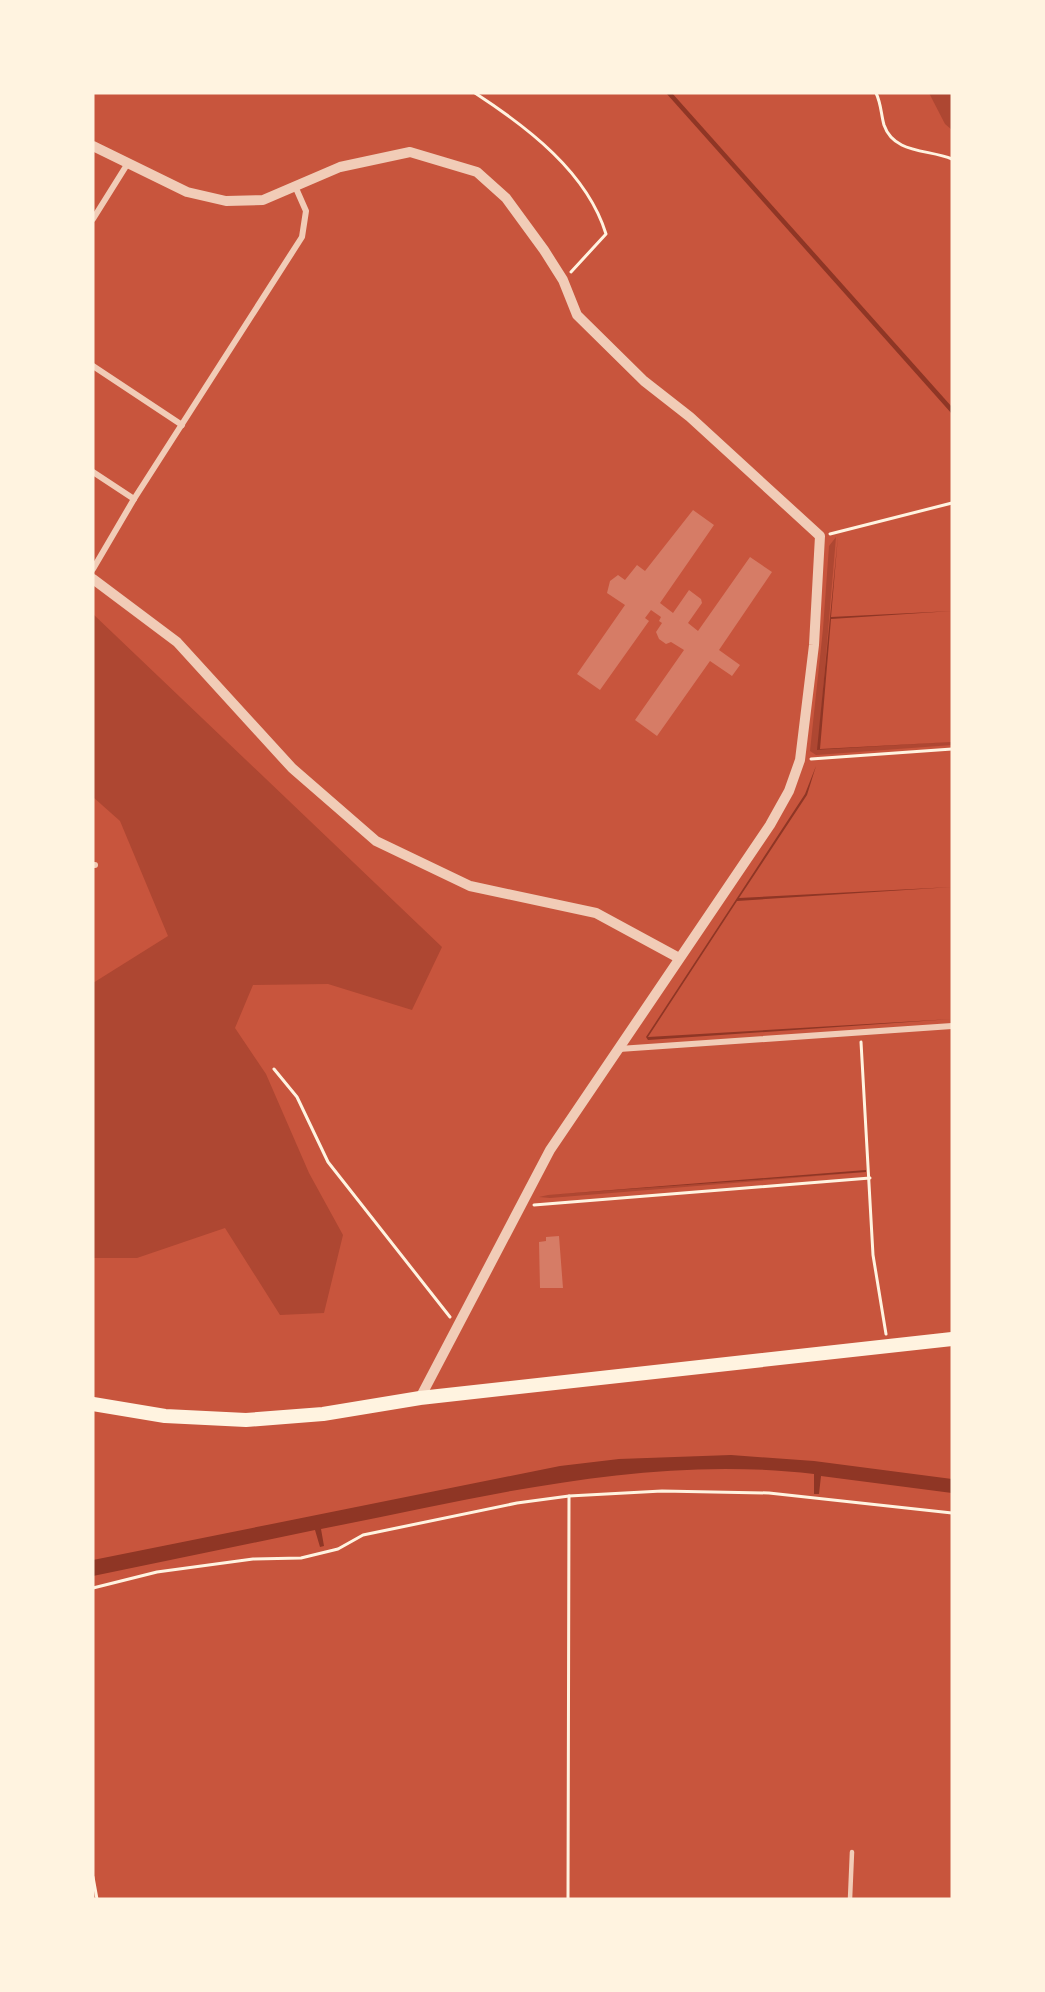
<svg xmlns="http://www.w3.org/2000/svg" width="1045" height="1992" font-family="Spectral,serif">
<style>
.green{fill:#ae4732}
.water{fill:#8f3625}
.building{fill:#d67c66}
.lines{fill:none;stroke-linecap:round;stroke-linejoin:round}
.path{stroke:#fff3e0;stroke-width:3}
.service{stroke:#f1ccb7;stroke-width:4.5}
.minor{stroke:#f1ccb7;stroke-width:6}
.tertiary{stroke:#f1ccb7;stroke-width:10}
.primary{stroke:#fff3e0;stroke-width:14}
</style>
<rect width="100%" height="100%" fill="#c8553d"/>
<g class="green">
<path d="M929 93H952V130L945 124Z"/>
<path d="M836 537 818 750 952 742V745L816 755 810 751 823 629 829 546Z"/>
<path d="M93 614 442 947 412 1010 328 984 253 985 235 1028 266 1074 309 1173 343 1235 324 1313 280 1315 225 1228 137 1258H93V983L168 936 120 821 93 797Z"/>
<path d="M866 1172 550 1198 539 1197 548 1195Z"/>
</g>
<g class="water">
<path d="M666 93H672L952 407V414Z"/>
<path d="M838 536 831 617 952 611 831 619 820 749 952 742 817 750Z"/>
<path d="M816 766 807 795 739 898 952 887 737 901 648 1037 952 1019 648 1040 646 1037 805 794Z"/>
<path d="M866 1170V1172L548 1195Z"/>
<path d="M731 1455 814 1461 952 1479V1493L821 1476 819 1494H814V1474C646 1454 484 1497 321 1529L324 1546 320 1547 315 1530 93 1576V1560L560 1466 619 1459Z"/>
</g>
<g class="building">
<path d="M693 510 714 525 660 603 673 613 689 590 701 599 702 603 688 623 698 631 750 557 772 572 719 650 740 665 732 676 710 661 657 736 635 720 684 650 671 642 666 644 659 639 656 632 662 623 659 621 661 617 651 610 645 618 649 621 600 690 577 674 625 605 607 593 610 581 618 575 625 580 637 565 645 571Z"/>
<path d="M559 1236 563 1288H540L539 1242 546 1241V1237Z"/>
</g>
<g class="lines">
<g class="path">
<path d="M475 93C527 127 587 172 606 234L571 272"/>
<path d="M876 93C881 103 881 114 884 125 894 154 928 149 952 159"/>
<path d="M830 534 952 503"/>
<path d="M811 759 952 749"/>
<path d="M861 1042 873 1255 886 1334"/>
<path d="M274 1069 297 1097 328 1162 450 1317"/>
<path d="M534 1205 870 1178"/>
<path d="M93 1588 157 1572 253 1559 301 1558 338 1549 363 1535 517 1503 569 1496 662 1491 769 1493 952 1513"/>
<path d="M93 1877 97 1899"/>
<path d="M568 1899 569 1496"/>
</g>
<path class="service" d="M850 1899 852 1852"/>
<g class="minor">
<path d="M93 219 128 163"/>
<path d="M93 366 182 425"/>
<path d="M93 472 134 499"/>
<path d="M93 569 134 499 302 237 306 211 295 186"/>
<path d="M93 865H95"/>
<path d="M619 1049 952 1026"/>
</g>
<g class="tertiary">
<path d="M93 146 187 192 226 201 263 200 340 167 410 152 477 172 506 198 544 250 563 280 577 315 644 381 690 417 820 536 814 645 800 760 789 791 770 825 550 1150 420 1398"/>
<path d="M93 579 177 642 292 768 376 841 470 886 596 913 679 958"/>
</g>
<path class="primary" d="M93 1404 165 1416 246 1420 323 1414 420 1398 952 1339"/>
</g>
<rect width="1045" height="1992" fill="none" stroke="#fff3e0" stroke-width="189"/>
</svg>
